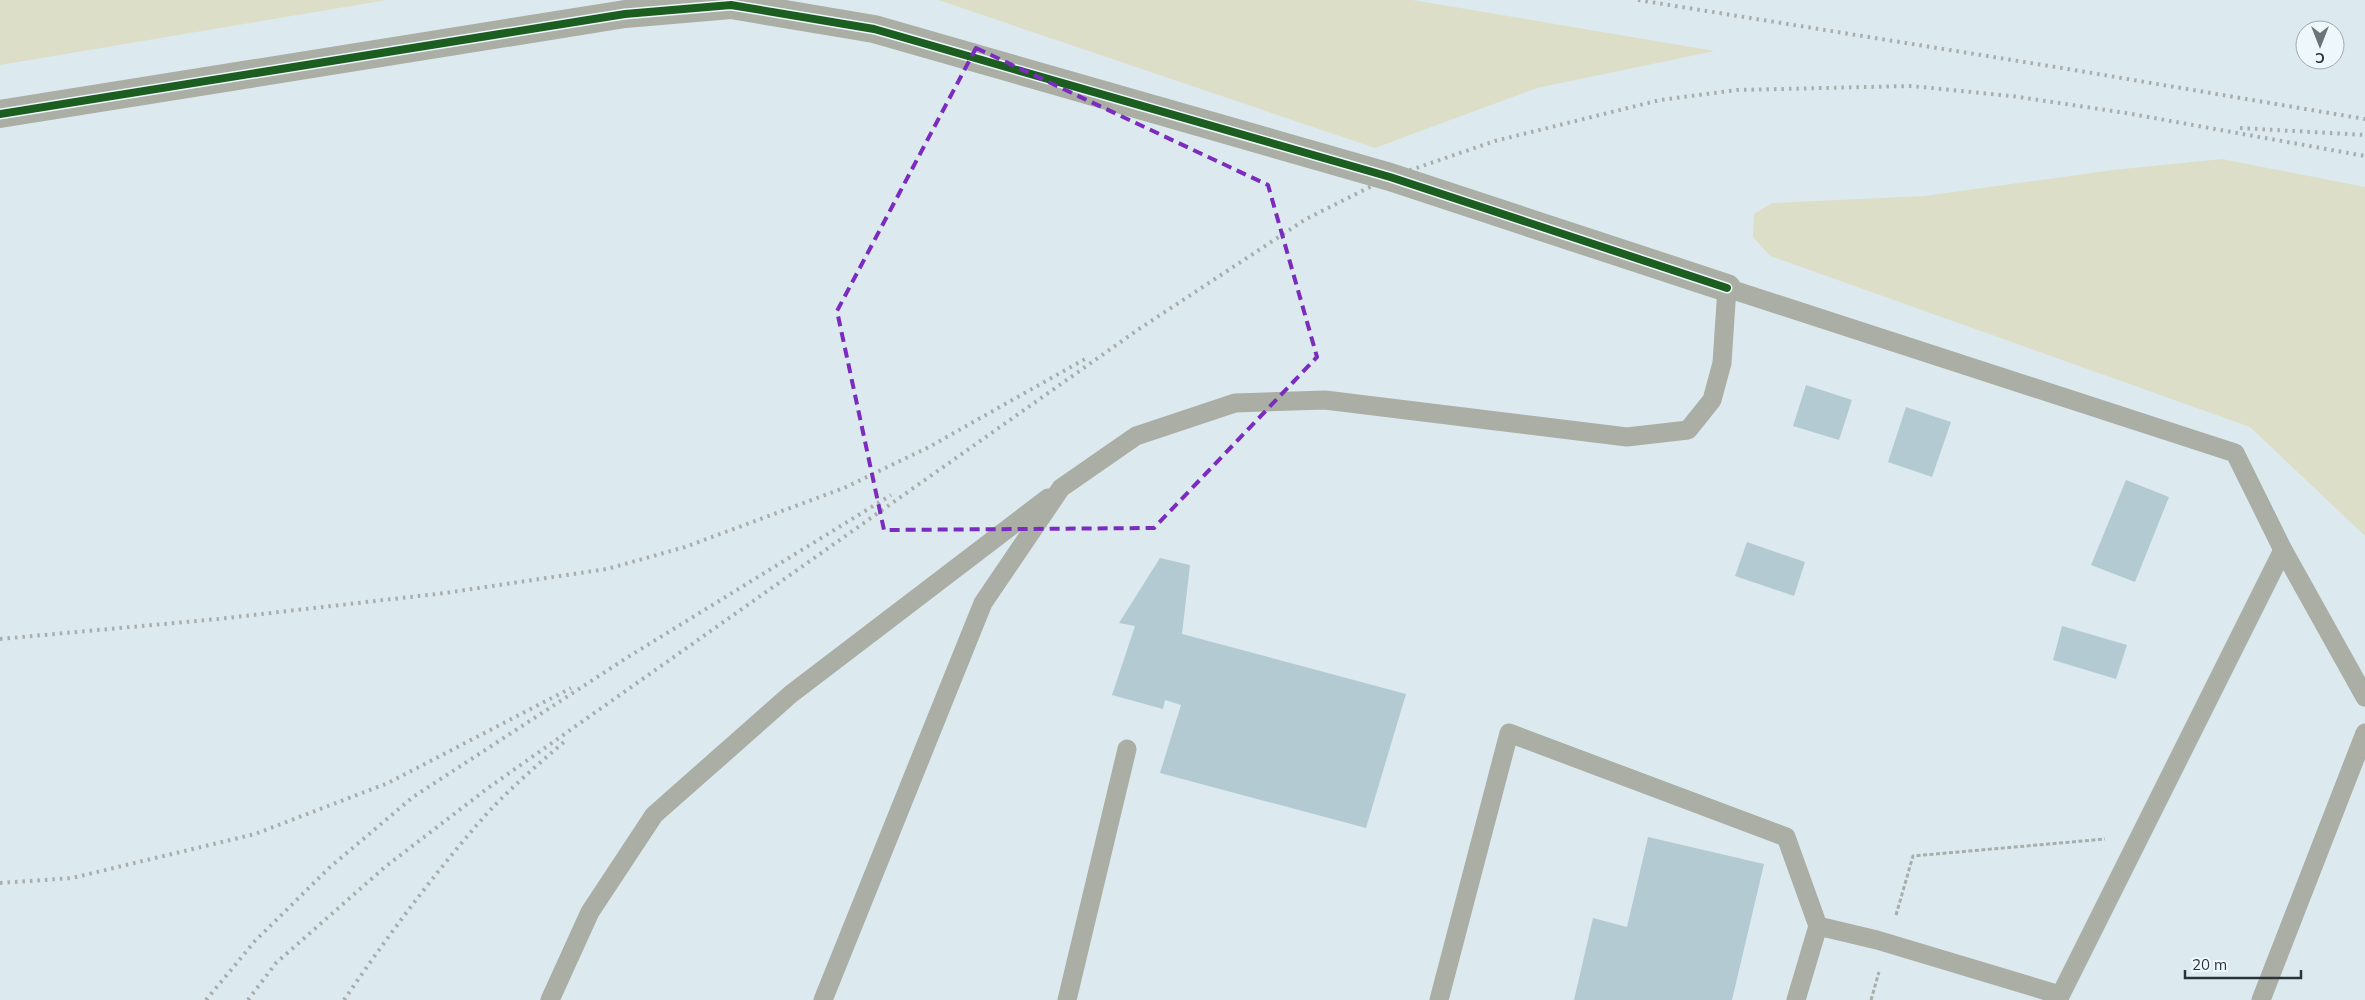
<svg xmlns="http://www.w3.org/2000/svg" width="2365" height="1000" font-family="Mulish,sans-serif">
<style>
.green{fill:#dddec8}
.building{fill:#b3cad2}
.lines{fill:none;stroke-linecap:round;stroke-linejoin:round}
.path{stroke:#a8aeaa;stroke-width:3;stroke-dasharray:4 2.5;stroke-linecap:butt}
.service{stroke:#abaea5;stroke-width:19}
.minor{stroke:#abaea5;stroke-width:28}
.rail{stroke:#a9aeac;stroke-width:4;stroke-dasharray:2.5 5;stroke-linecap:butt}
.cycleway-casing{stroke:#eef8fc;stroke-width:11}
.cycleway{stroke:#1b5e20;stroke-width:8}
.marked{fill:none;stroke:#7b2cbf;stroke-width:4;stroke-dasharray:10 6;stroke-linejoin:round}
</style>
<rect width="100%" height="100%" fill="#dceaf0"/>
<g class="green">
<path d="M0 0H387L0 65Z"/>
<path d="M938 0H1413L1715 51 1537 88 1375 148Z"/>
<path d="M2222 159 2365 187V536L2250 427 1770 256 1753 237 1754 214 1772 203 1924 196 2113 170Z"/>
</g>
<g class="building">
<path d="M1806 385 1852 400 1839 440 1793 426Z"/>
<path d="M1906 407 1951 422 1932 477 1888 462Z"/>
<path d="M2126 480 2169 497 2135 582 2091 565Z"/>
<path d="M1747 542 1805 562 1794 596 1735 576Z"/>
<path d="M1160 558 1190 565 1182 634 1406 694 1366 828 1160 773 1181 705 1165 700 1163 709 1112 695 1135 626 1119 623Z"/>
<path d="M2062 626 2127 645 2116 679 2053 660Z"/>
<path d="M1648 837 1764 864 1732 1000H1574L1593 918 1627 927Z"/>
</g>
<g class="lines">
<g class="path">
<path d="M1896 915 1913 856 2105 839"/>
<path d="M1871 1000 1879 972"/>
</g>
<g class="service">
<path d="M550 1000 590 912 654 815 791 694 1048 498"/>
<path d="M823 1000 983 603 1061 488 1136 436 1235 403 1325 400 1627 437 1688 430 1712 400 1722 363 1727 288 2235 453 2283 550 2365 697"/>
<path d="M1067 1000 1127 749"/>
<path d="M1439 1000 1509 733 1786 837 1818 926"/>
<path d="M1796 1000 1818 926 1877 940 2060 995"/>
<path d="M2058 1000 2283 550"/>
<path d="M2261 1000 2365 733"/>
</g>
<path class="minor" d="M0 114 625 14 731 5 874 29 1390 177 1727 288"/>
<g class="rail">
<path d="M1638 0 2068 69 2365 119"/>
<path d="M2240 128 2365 135"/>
<path d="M0 639 218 619 445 593 607 569 685 547 844 488 929 447 1085 359"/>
<path d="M0 883 72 878 255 834 388 783 571 688"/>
<path d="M206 1000 255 941 329 868 413 797 628 657 891 495"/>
<path d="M248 1000 276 963 385 867 488 788 1139 329 1306 219 1390 177 1495 141 1660 100 1737 90 1910 86 2012 96 2126 113 2365 156"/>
<path d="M344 1000C387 937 433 875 483 818 508 790 536 766 564 742"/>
</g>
<defs>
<path id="cycleway" d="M0 114 625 14 731 5 874 29 1390 177 1727 288"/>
</defs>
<use href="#cycleway" class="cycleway-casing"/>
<use href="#cycleway" class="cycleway"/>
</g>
<path class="marked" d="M976 48 1268 185 1317 357 1154 528 884 530 837 311Z"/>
<g transform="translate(2320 45) rotate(180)"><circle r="24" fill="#eef8fc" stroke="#a0aaae"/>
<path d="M0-4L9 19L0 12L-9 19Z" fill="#687478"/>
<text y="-8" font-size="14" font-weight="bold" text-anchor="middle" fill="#2a3438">С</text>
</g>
<path d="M2185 970v8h116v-8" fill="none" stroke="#2a3438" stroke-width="2.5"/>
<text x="2192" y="970" font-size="15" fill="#2a3438" stroke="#eef8fc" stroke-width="4" paint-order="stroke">20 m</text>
</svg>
